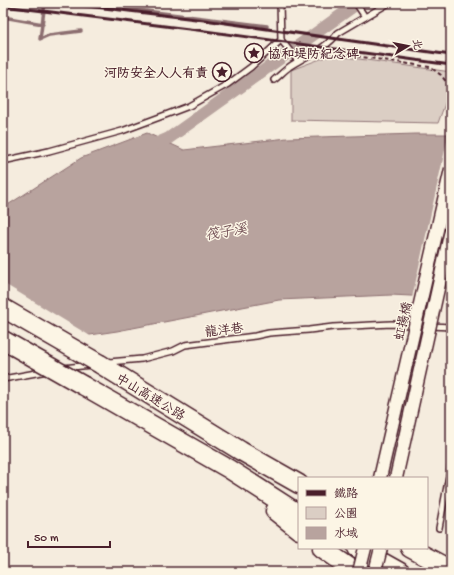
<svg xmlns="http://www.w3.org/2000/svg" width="454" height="575" font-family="'Gochi Hand','LXGW WenKai TC',sans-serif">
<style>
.green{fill:#dbcec4;stroke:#927678}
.water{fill:#b8a39e;stroke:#8c6e70}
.pier{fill:#f5ecde}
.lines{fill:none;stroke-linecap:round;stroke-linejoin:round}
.stream{stroke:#8c6e70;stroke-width:3.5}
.canal{stroke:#b8a39e;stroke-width:12}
.service-casing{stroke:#4a1f2b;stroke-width:8}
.motorway-casing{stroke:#4a1f2b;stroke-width:21}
.path{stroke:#4a1f2b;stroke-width:2;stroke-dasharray:4 3;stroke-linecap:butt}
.service{stroke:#fcf5e5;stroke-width:5}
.motorway{stroke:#fcf5e5;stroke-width:18}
.rail{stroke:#4a1f2b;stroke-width:3}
.tertiary-bridge-casing{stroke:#4a1f2b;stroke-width:15;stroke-linecap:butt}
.motorway-bridge-casing{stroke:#4a1f2b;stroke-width:21;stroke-linecap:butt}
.tertiary-bridge{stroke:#fcf5e5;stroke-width:12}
.motorway-bridge{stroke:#fcf5e5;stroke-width:18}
.labels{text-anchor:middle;stroke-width:3;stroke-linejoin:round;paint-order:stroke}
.poi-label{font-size:13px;font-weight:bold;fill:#4a1f2b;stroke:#fcf5e5;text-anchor:start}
.street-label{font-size:13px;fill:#4a1f2b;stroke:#fcf5e5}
.water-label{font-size:14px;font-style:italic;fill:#704d53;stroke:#fcf5e5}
</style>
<rect width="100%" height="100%" fill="#f5ecde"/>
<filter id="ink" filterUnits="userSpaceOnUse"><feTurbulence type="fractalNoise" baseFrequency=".025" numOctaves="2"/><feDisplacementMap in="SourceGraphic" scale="8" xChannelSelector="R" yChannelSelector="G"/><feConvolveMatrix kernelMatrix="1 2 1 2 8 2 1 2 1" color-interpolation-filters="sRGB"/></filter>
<g filter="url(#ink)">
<path class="green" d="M331 55 451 72V87L438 123 291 120V70Z"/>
<path class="water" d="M147 133 184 150 287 138 416 134H451V298L391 295 279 300 117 331 3 348V208L81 158Z"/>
<g class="pier">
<path d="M449 132H451V290L449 300 412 298Z"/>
<path d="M3 283 92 337 3 350Z"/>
</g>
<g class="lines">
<g class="stream">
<path d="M45 3 40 39 49 35 81 31"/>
<path d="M82 3 267 26"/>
<path d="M3 17 43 24"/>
</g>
<path class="canal" d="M148 147 169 138 358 3"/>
<defs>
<g id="service">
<path d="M280 3 281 40"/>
<path d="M356 3 365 17"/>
<path d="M281 40 298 61"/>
<path d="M274 80C279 76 284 71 289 67 305 56 326 49 338 33L389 3"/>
<path d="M3 161 49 151 122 131 168 114 189 106 228 84 251 67 281 40"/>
<path d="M109 362 142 359 173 351 185 345 255 336 269 333 309 330 333 327 391 324 451 327"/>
<path d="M63 368 91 365"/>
<path d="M3 379 47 371"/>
<path d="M439 528 451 465"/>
</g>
<g id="motorway">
<path d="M100 364 241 451 299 484"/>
<path d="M84 386 229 469 299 514"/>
<path d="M275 511 299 530"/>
<path d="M322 548 356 572"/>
<path d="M357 548 400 572"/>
<path d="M410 548 451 570"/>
</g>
</defs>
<use href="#service" class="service-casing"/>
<use href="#motorway" class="motorway-casing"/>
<path class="path" d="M329 52 430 67 441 75 451 88"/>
<use href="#service" class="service"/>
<use href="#motorway" class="motorway"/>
<g class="rail">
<path d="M62 3 204 20 451 55"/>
<path d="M3 6 205 31 451 65"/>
</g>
<defs>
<g id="tertiary-bridge">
<path d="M380 478 451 169"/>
<path d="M396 478 451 230"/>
<path d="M359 572 365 548"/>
<path d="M375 572 381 548"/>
</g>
<g id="motorway-bridge">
<path d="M3 308 100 364"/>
<path d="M3 340 84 386"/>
</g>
</defs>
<use href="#tertiary-bridge" class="tertiary-bridge-casing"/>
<use href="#motorway-bridge" class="motorway-bridge-casing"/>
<use href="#tertiary-bridge" class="tertiary-bridge"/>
<use href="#motorway-bridge" class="motorway-bridge"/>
</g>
</g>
<defs>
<symbol id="sight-ring" viewBox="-11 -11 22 22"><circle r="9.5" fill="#fcf5e5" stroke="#4a1f2b" stroke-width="1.5"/><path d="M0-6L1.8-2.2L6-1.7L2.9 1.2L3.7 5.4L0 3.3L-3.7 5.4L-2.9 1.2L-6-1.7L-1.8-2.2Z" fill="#4a1f2b"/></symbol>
</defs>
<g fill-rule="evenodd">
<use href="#sight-ring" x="243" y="42" width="22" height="22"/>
<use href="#sight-ring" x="211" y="61" width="22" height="22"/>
</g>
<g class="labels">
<g class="poi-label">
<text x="268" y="58">協和堤防紀念碑</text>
<text x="208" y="77" text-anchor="end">河防安全人人有責</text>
</g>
<g class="street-label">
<text transform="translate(402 321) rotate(-77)" y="5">虹揚橋</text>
<text transform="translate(224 329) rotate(-7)" y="5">龍洋巷</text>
<text transform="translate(151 396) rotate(31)" y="5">中山高速公路</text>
</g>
<g class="water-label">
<text transform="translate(226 231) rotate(-10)" y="5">筏子溪</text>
</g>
</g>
<rect width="454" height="575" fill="none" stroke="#fcf5e5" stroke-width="16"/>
<rect x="8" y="8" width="438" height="559" fill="none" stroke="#4a1f2b" stroke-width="1.5" filter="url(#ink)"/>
<rect x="298" y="477" width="130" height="72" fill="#fcf5e5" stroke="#b59f9b"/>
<rect x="306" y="490" width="20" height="6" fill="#4a1f2b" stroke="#b59f9b"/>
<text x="334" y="497" font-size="12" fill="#4a1f2b">鐵路</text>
<rect x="306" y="507" width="20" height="12" fill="#dbcec4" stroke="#b59f9b"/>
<text x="334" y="517" font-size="12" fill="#4a1f2b">公園</text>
<rect x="306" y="527" width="20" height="12" fill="#b8a39e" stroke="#b59f9b"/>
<text x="334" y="537" font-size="12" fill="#4a1f2b">水域</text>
<g transform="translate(408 46) rotate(80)" stroke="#fcf5e5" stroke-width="3" paint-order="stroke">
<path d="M0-3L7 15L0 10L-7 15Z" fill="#4a1f2b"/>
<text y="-6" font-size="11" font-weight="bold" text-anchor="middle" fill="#4a1f2b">北</text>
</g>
<path d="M28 541v6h82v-6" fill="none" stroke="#4a1f2b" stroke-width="2"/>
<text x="34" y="541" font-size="12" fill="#4a1f2b" stroke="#fcf5e5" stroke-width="3" paint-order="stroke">50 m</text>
</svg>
